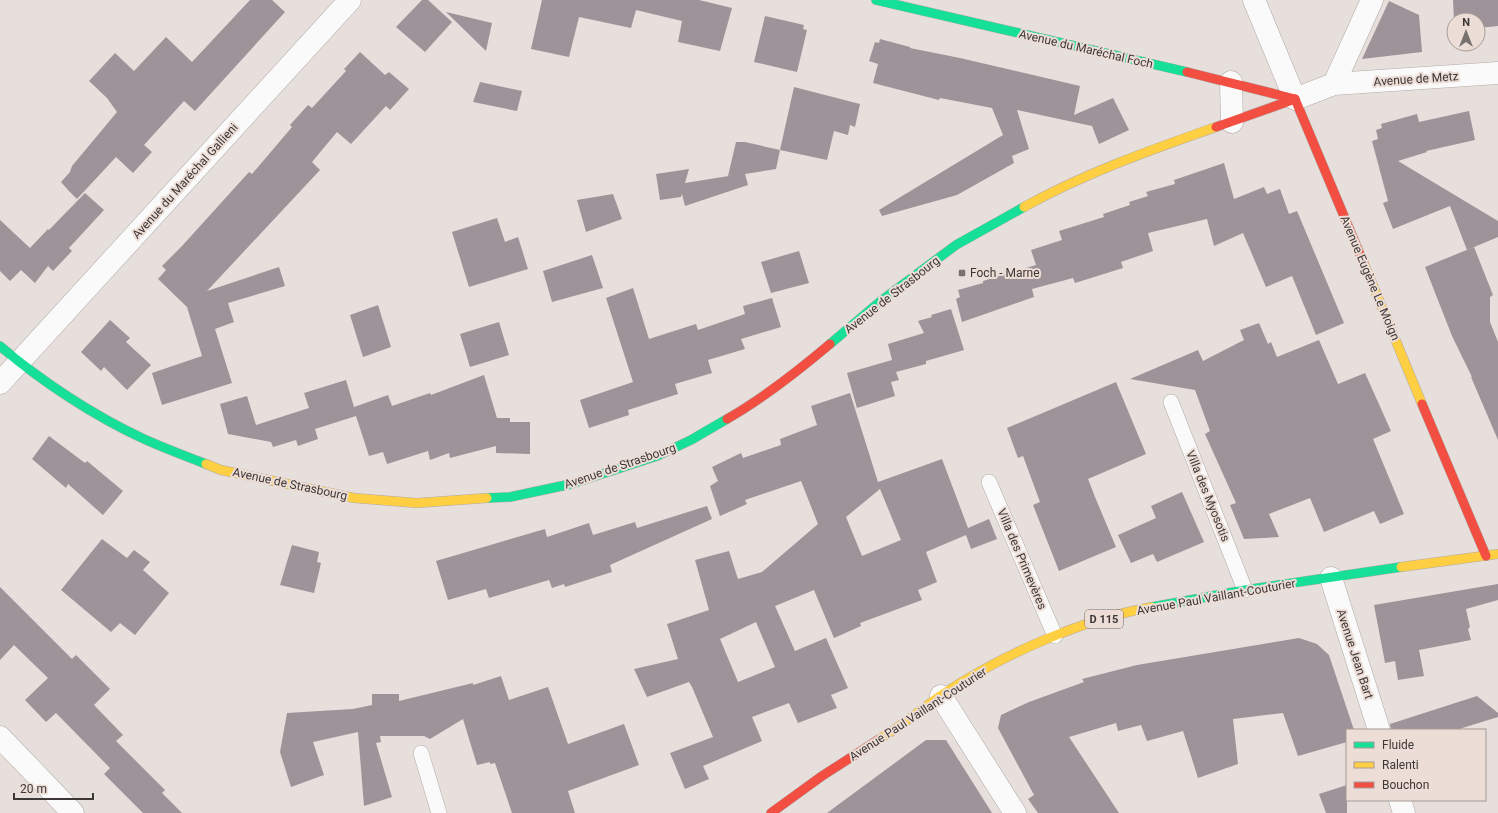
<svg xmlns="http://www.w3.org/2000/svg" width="1498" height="813" font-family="Roboto,sans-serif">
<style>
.building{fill:#9e9399;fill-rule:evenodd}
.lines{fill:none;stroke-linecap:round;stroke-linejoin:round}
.lane-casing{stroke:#b0aaa7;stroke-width:16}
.street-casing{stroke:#b0aaa7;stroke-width:23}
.fast-casing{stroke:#b0aaa7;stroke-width:10}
.slow-casing{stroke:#b0aaa7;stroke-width:10}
.jam-casing{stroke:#b0aaa7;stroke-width:10}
.lane{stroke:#fbfafa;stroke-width:15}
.street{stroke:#fbfafa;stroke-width:22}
.fast{stroke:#16e098;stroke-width:9}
.slow{stroke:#ffcf43;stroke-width:9}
.jam{stroke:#f24e42;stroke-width:9}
.poi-dot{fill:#78726f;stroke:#ecddd7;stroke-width:1.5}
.labels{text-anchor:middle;stroke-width:4;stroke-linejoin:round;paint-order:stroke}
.shield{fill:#ecddd7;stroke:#726966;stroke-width:1}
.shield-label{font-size:11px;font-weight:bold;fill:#3d3735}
.street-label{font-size:12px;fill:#3d3735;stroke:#ecddd7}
.poi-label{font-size:12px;fill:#3d3735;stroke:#ecddd7;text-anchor:start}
</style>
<rect width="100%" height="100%" fill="#e7dfdc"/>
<g class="building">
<path d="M250 0H272L285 12 195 111 184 101 144 145 152 152 133 173 116 157 77 199 68 190 61 182 70 172 72 166 117 112 107 98 89 81 115 53 134 71 166 37 192 62Z"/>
<path d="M422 0H428L452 22 425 52 396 27Z"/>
<path d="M542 0H699L732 8 720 51 678 42 682 21 636 10 631 28 579 17 569 57 531 49Z"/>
<path d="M1453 0H1498V26L1478 28V20H1454Z"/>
<path d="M1389 1 1419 15 1422 52 1362 59Z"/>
<path d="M446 12 492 23 486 51Z"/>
<path d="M765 16 804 25 803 29 807 30 797 72 754 62Z"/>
<path d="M880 39 910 47V48L960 58 1080 86 1074 115 1113 98 1129 130 1099 144 1092 126 1017 110 1029 149 1012 156 1014 163 957 195 882 216 879 210 1003 135 992 108 940 98 939 100 873 83 878 64 869 61 875 42 879 43Z"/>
<path d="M360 52 385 75 389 72 409 89 390 110 386 106 351 144 337 132 312 162 320 170 207 291 279 267 285 286 228 303 234 322 215 329 232 383 162 405 152 373 202 356 187 307 158 279 166 270 162 266 182 246 249 172 252 174 292 127 290 125 308 105 312 108 346 71 344 69Z"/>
<path d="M480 82 522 91 517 111 473 102Z"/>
<path d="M794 87 860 104 855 127 850 125 848 135 834 131 827 160 780 150Z"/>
<path d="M1469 111 1475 140 1426 151 1427 152 1398 161 1498 221V237L1467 250 1450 206 1393 229 1383 203 1388 201 1372 141 1378 139 1376 130 1382 128 1381 124 1417 114 1419 122Z"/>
<path d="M736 142H745L780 150 776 169 745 174 748 185 685 206 682 194 681 197 660 200 656 174 689 169 685 183 735 175 728 176Z"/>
<path d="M1224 163 1234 199 1264 187 1267 194 1280 189 1289 214 1297 211 1344 323 1316 335 1292 276 1266 287 1243 233 1214 246 1207 219 1148 233 1153 251 1121 262 1123 268 1075 283 1073 278 1032 289 1034 297 962 322 956 299 960 297 958 290 983 283V281L1036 265 1031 250 1062 240 1059 231 1104 217 1103 214 1130 205 1129 202 1148 196 1146 192 1175 184 1174 180Z"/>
<path d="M85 193 104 210 69 248 72 251 53 271 48 266 35 283 21 270 10 281 0 271V220L30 248 48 229 49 230Z"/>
<path d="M613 194 622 219 586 232 577 200Z"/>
<path d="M497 218 505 242 518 237 528 269 469 287 452 232Z"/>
<path d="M1474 247 1493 295 1490 297V322L1498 342V440L1471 377H1472L1452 336 1425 267Z"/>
<path d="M799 251 809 283 771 293 761 262Z"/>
<path d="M592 255 603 288 552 302 543 271Z"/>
<path d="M633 288 649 339 696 324 698 330 745 314 743 306 772 298 781 327 741 339 745 349 708 360 712 373 675 384 678 394 628 410 629 415 589 428 580 400 633 382 606 298Z"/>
<path d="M378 305 391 347 363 357 350 315Z"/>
<path d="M951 309 964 350 926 361V364L896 372 899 380 891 382 895 396 857 408 847 373 892 360 888 344 924 333 918 321 932 317 931 315Z"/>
<path d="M110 320 130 338 126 342 151 365 127 390 104 367 101 371 81 352Z"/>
<path d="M499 322 509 355 470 367 460 334Z"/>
<path d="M1259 323 1268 344 1271 342 1277 357 1319 340 1338 384 1365 373 1391 431 1373 439 1404 514 1380 524 1374 511 1324 532 1310 498 1269 514 1279 537 1244 539 1230 505 1236 503 1205 434 1210 431 1195 390 1130 379 1198 350 1203 361 1244 340 1240 330Z"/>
<path d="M484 375 497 418H510V422H530V454L496 453V446L450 458 449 453 430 460 428 451 387 464 383 452 369 456 356 416 315 429 318 439 298 446 296 440 273 447 271 442 228 434 220 404 247 396 256 425 309 408 304 393 346 380 354 407 388 395 392 406 430 393 431 395Z"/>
<path d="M1116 382 1146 454 1088 479 1095 497 1116 547 1059 571 1033 505 1040 502 1023 456 1018 458 1007 428Z"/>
<path d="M850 393 878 482 942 459 968 528 989 519 997 539 971 549 966 535 926 552 937 582 918 590 922 600 860 623 861 626 834 638 814 590 775 606 795 651 826 638 848 688 831 695 837 708 798 723 789 703 752 717 762 741 703 766 709 779 685 789 670 753 713 737 692 687 689 682 647 697 634 669 678 659 667 624 709 610 695 560 729 551 738 579 762 572 818 524 801 481 745 500 747 504 720 516 710 486 718 481 712 467 741 453 743 458 781 445 780 439 817 425 811 406ZM880 489 901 540 862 556 846 517ZM756 622 775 667 738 682 720 639Z"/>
<path d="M49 436 85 463 87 461 123 491 103 515 68 484 66 488 32 459Z"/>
<path d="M1182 492 1204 542 1157 562 1153 554 1131 563 1118 535 1156 518 1151 506Z"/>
<path d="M707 506 712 519 610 565 612 572 565 587 564 584 552 588 549 580 489 598 486 589 448 600 436 561 545 529 547 537 589 523 593 535 635 522 637 528Z"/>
<path d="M102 539 127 558 134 550 150 562 143 570 169 593 135 635 120 623 111 632 61 590Z"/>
<path d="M292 545 319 552 317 562 321 563 314 593 280 585Z"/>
<path d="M1498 584V600L1466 609 1470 627 1468 629 1471 640 1419 650 1424 676 1398 680 1395 661 1385 663 1374 605Z"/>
<path d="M0 587 72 659 76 655 110 689 94 705 123 735 116 741 165 790 162 793 182 813H143L104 774 110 768 56 713 46 722 25 700 48 678 14 645 0 660Z"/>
<path d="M1299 638 1317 644 1329 655 1354 730H1347V742L1298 756 1283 713 1233 719 1238 764 1198 778 1183 731 1147 741 1141 725 1118 731 1116 723 1069 737 1119 813H1038L1028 799 1034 795 998 728 1001 715 1029 702 1084 682 1082 679 1137 665Z"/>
<path d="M501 676 509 700 548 687 568 744 624 724 639 765 568 791 575 813H512L495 763 490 764V762L477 765 463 719 430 739 424 736H380L381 742 376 743 392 797 364 806 358 732 313 742 324 775 291 787 280 752 287 713 353 709 372 705V694H399V701L473 683V685Z"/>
<path d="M1477 696 1498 713V717L1456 730H1391L1390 724Z"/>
<path d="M926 740H946L992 813H827Z"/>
<path d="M1347 785V813H1326L1319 794Z"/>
</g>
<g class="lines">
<defs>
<g id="lane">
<path d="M1171 402 1245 590"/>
<path d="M989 482 1055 636"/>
<path d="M421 753 439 813"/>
</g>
<g id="street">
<path d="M1254 0 1295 99 1334 84 1498 73"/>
<path d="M1231 82 1232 122"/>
<path d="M1334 84 1372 0"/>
<path d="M0 383 350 0"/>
<path d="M1331 578 1379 730"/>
<path d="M941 696 1015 813"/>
<path d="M0 737 73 813"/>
<path d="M1400 800 1404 813"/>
</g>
<g id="fast">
<path d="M876 0 1187 72"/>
<path d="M830 344 882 300 956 245 1024 207"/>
<path d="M0 346C41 381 94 416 144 439 164 448 185 456 206 464"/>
<path d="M487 498 510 497 571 484 657 456 691 440 727 419"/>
<path d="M1152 607 1245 590 1401 567"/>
</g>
<g id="slow">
<path d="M1024 207C1085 173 1151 150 1216 127"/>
<path d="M1364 264 1422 404"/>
<path d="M206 464 221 470 354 498 417 503 487 498"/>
<path d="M1401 567 1498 554"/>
<path d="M878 740C900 727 919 711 940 696 1001 655 1080 620 1152 607"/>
</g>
<g id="jam">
<path d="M1187 72 1295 99"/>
<path d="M1295 99 1364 264"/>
<path d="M1216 127 1295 99"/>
<path d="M1422 404 1486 556"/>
<path d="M727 419C764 398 798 371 830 344"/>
<path d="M771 813 822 776 878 740"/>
</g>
</defs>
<use href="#lane" class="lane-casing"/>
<use href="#street" class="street-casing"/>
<use href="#fast" class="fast-casing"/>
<use href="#slow" class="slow-casing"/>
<use href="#jam" class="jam-casing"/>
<use href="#lane" class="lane"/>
<use href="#street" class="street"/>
<use href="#fast" class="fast"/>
<use href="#slow" class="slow"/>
<use href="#jam" class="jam"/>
</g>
<rect class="poi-dot" x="958" y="269" width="8" height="8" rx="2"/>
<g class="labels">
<rect class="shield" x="1085" y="610" width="38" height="18" rx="3"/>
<g class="shield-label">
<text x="1104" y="623">D 115</text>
</g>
<g class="street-label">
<text transform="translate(1086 49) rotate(13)" y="4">Avenue du Maréchal Foch</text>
<text transform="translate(1416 79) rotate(-4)" y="4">Avenue de Metz</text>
<text transform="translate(185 181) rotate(-48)" y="4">Avenue du Maréchal Gallieni</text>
<text transform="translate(1370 278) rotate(67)" y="4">Avenue Eugène Le Moign</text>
<text transform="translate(892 295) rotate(-38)" y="4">Avenue de Strasbourg</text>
<text transform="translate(620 466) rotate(-19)" y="4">Avenue de Strasbourg</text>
<text transform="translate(290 484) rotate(12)" y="4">Avenue de Strasbourg</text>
<text transform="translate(1208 496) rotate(68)" y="4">Villa des Myosotis</text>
<text transform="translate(1022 559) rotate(67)" y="4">Villa des Primevères</text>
<text transform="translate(1216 597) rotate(-10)" y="4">Avenue Paul Vaillant-Couturier</text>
<text transform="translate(1355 654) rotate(72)" y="4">Avenue Jean Bart</text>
<text transform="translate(918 714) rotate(-33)" y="4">Avenue Paul Vaillant-Couturier</text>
</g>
<g class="poi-label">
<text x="970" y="277">Foch - Marne</text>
</g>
</g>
<rect x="1346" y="729" width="140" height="72" fill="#ecddd7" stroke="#a69b96"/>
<rect x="1354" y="742" width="20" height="6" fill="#16e098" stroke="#a69b96"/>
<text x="1382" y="749" font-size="12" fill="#3d3735">Fluide</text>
<rect x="1354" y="762" width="20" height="6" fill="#ffcf43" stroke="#a69b96"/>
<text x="1382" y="769" font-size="12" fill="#3d3735">Ralenti</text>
<rect x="1354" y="782" width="20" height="6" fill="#f24e42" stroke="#a69b96"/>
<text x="1382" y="789" font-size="12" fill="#3d3735">Bouchon</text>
<g transform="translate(1466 32)"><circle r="19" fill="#ecddd7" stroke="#a69b96"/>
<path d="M0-3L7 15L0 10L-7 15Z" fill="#78726f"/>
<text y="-6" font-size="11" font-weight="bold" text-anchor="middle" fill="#3d3735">N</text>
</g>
<path d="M14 793v6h79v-6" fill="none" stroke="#3d3735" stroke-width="2"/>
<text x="20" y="793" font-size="12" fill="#3d3735" stroke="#ecddd7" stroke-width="3" paint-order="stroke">20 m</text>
</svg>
